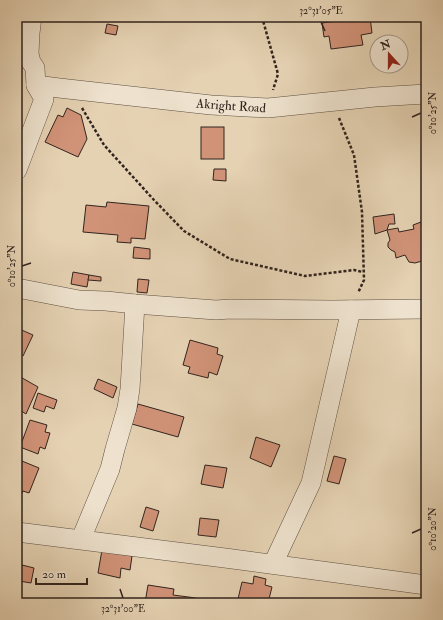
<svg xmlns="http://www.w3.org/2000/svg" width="443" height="620" font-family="'IM FELL Double Pica',serif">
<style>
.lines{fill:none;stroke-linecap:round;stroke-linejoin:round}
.stream{stroke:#6e7c76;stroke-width:5}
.building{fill:#d19378;stroke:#31241e}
.street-casing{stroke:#5e5043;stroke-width:20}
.path{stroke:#31241e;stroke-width:2.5;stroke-dasharray:3 2;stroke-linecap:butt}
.street{stroke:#eee2ce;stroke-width:19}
.ticks{fill:none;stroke:#31241e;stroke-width:1.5}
.labels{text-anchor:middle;stroke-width:4;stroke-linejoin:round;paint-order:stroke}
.street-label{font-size:13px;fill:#31241e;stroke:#eee2ce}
.neatline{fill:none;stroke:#31241e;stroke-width:1.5}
.ticks-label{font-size:10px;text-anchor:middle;fill:#31241e}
</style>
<rect width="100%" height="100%" fill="#e5d2b3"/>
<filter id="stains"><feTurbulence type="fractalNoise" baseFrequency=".005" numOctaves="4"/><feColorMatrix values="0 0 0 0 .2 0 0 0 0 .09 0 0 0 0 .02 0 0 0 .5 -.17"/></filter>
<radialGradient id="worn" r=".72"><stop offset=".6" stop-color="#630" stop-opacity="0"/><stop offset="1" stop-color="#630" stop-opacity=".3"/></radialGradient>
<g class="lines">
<path class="stream" d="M17 33 19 17"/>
</g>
<g class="building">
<path d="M362 17H370L372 33 361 35 363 45 331 49 329 36 324 37 322 23Z"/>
<path d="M107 24 118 26 116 35 105 33Z"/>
<path d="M67 108 81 115 87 139 78 157 45 142 58 115 63 117Z"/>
<rect x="201" y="127" width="23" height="32"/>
<path d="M214 169H226V181L213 180Z"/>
<path d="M107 202 149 206 145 239 131 238V243L117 242 118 235 83 232 86 205 106 207Z"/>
<path d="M394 214 395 224H389L387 230 375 234 373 217Z"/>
<path d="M421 222 423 232 426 231V256L422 261 415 263 409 262 405 255 396 258 395 252 391 250 388 247V243L390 240 387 230 398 228 399 232 414 229 413 225Z"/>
<path d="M134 247 150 249V259L133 258Z"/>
<path d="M73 272 89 275 87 287 71 284Z"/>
<path d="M89 275 101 277V281L88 280Z"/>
<path d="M138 279 149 280 147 293 137 292Z"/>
<path d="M17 328 33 335 23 356 17 354Z"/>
<path d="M190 340 218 348 217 354 223 356 217 375 209 372 208 378 188 373 190 367 183 365Z"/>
<path d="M17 375 38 387 26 414 17 408Z"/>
<path d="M98 379 117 387 113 398 94 389Z"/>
<path d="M38 393 57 400 54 409 46 406 44 412 33 408Z"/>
<path d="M138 404 184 417 178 437 132 424Z"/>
<path d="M30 420 47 425 45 432 50 433 45 449 40 447 38 454 20 447Z"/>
<path d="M256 437 280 445 271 467 250 458Z"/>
<path d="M334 456 346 459 339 484 327 481Z"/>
<path d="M17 459 39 468 29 493 23 491 20 497 17 496Z"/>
<path d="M205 465 227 468 223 488 201 484Z"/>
<path d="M146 507 159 511 153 531 140 527Z"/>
<path d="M200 518 219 520 216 537 198 535Z"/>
<path d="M102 550 132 556 130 570 121 568 120 578 98 573Z"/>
<path d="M22 565 34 568 31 583 19 581Z"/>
<path d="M254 576 266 579 265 585 272 587 268 603H237L242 582 253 584Z"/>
<path d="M148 585 174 589 173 595 196 598 195 603H145Z"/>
</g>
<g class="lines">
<defs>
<g id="street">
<path d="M36 85 59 88 211 105 268 108 375 97 426 94"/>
<path d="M17 170 44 99 36 85 35 68 31 62 29 54 30 33 32 17"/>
<path d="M17 288 79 300 106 301 135 304 216 310 230 309 331 310 426 309"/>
<path d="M17 532 225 558 426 585"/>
<path d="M81 539 110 469 115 449 127 408 130 389 135 304"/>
<path d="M273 564 311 483 351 310"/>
</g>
</defs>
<use href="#street" class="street-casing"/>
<g class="path">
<path d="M262 17 278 74 273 90"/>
<path d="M82 108 104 145 154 200 184 231 230 259 305 276 354 270 363 272"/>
<path d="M339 118 354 155 362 212 364 280 358 293"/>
</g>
<use href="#street" class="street"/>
</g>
<path class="ticks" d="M321 22 325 31M412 117 421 113M22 266 31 263M412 533 421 529M120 589 123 598"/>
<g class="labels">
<g class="street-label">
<text transform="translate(231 105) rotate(4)" y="5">Akright Road</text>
</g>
</g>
<rect width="443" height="620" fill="none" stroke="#e5d2b3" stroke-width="44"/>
<g transform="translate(389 54) rotate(339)"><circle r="19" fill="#eee2ce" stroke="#a29688"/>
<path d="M0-3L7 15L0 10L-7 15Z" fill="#8f2418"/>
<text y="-6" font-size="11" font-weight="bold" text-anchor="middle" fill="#31241e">N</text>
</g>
<path d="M36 578v6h51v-6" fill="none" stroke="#31241e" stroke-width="2"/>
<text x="42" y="578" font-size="12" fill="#31241e" stroke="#eee2ce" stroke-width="3" paint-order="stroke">20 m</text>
<rect x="22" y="22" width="399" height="576" class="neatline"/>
<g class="ticks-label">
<text x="321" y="14">32°31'05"E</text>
<text transform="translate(432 113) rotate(-90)" y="4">0°10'25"N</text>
<text transform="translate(11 266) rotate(-90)" y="4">0°10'25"N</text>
<text transform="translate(432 529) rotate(-90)" y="4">0°10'20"N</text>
<text x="123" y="612">32°31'00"E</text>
</g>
<rect width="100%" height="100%" filter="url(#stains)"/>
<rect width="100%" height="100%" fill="url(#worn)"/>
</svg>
